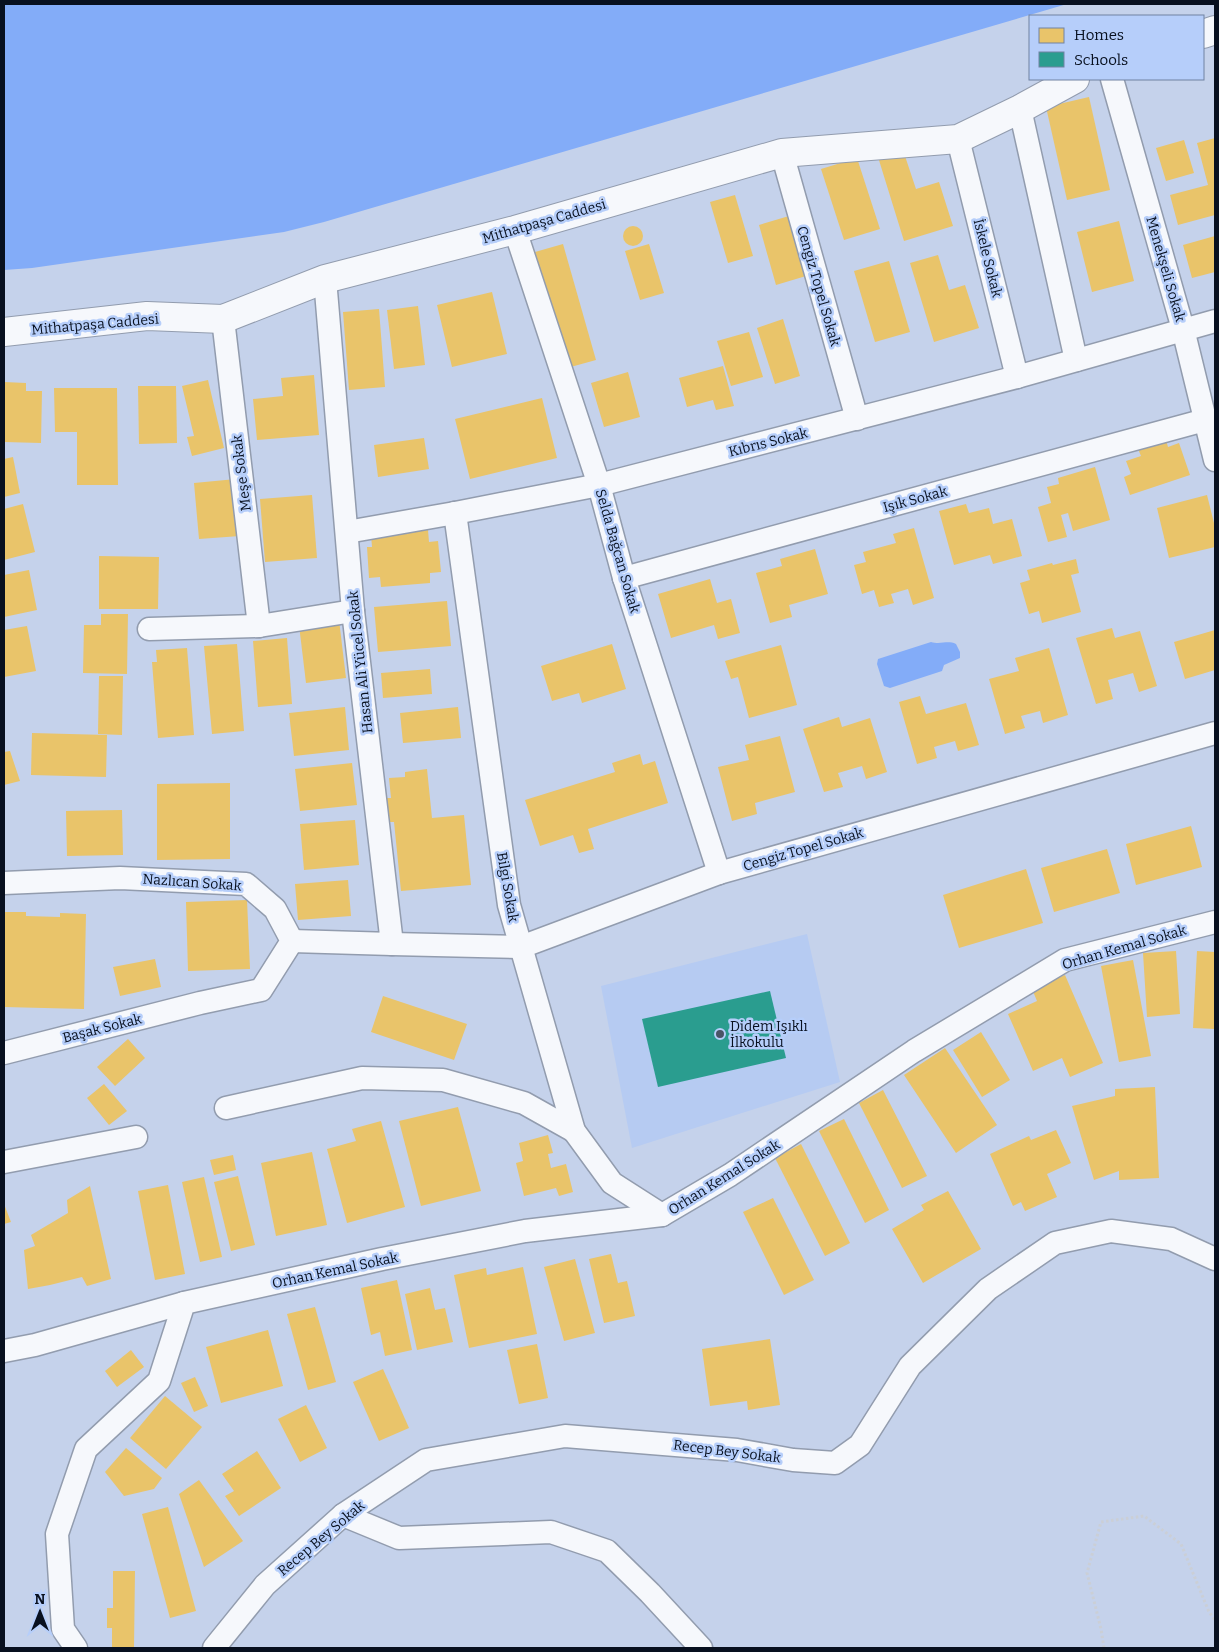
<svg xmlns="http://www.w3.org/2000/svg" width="1219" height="1652" font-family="Bitter,serif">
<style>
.built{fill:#b6cbf2}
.water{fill:#83acf8}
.homes{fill:#e9c46a}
.schools{fill:#2a9d8f}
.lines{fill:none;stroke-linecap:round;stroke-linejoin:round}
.street-casing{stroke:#929cae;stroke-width:25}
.primary-casing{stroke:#929cae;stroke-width:30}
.path{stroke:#cbcfd6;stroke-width:3;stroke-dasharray:2.5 2.5;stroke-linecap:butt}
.street{stroke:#f6f8fc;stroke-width:22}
.primary{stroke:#f6f8fc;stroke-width:28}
.poi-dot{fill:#4a5466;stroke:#b6cefa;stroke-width:2}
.labels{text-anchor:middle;stroke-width:5;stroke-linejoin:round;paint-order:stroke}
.street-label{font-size:14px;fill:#08101f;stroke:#b6cefa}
.poi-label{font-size:14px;fill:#08101f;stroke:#b6cefa;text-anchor:start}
</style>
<rect width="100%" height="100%" fill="#c5d2eb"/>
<path class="built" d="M807 934 840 1082 632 1148 601 986Z"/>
<g class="water">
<path d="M4 4H1067L324 222 284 232 32 268 4 270Z"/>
<path d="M931 642C941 645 947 640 956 644L960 652V658L944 665 942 671 890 688 884 686 877 664 878 659Z"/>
</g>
<g class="homes">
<path d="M1089 97 1110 190 1067 200 1046 107Z"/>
<path d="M1215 138V215L1178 225 1170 195 1208 185 1197 143Z"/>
<path d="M1184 140 1194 173 1166 181 1156 148Z"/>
<path d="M903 150 916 189 939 182 953 226 904 241 878 157Z"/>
<path d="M857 158 880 229 844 240 821 169Z"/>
<path d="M735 195 753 256 728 263 710 202Z"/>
<path d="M789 216 806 276 776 285 759 225Z"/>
<path d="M1119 221 1134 281 1092 292 1077 232Z"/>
<circle cx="633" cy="236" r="10"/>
<path d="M1215 236V272L1192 278 1183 245Z"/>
<path d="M563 244 596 360 567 368 535 252Z"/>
<path d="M649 244 664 293 640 300 625 251Z"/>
<path d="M938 255 949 290 965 285 979 328 934 342 910 263Z"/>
<path d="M889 261 910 332 875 342 854 271Z"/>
<path d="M492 292 507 354 452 367 437 305Z"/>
<path d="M418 306 425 365 394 369 387 310Z"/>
<path d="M379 309 385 387 349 390 343 312Z"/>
<path d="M783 319 800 376 775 384 757 328Z"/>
<path d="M749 332 763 377 731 386 717 341Z"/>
<path d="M723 366 734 406 716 410 713 400 687 407 679 378Z"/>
<path d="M628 372 640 417 604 427 591 383Z"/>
<path d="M314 375 319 435 257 440 253 399 283 396 281 378Z"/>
<path d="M208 380 224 448 192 456 187 437 194 436 182 386Z"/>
<path d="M4 382 26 383V391H42L41 443 4 442Z"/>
<path d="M138 386H176L177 443 139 444Z"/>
<path d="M54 388H117L118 485H77V432H55Z"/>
<path d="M542 398 557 458 470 479 455 419Z"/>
<path d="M424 438 429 469 378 477 374 445Z"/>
<path d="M1166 440 1168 447 1179 443 1190 475 1130 495 1124 477 1131 474 1126 461 1141 456 1138 449Z"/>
<path d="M13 457 20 493 4 497V459Z"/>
<path d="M1095 467 1110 520 1073 531 1068 513 1061 515 1067 537 1048 542 1038 507 1051 503 1047 487 1059 484 1058 478Z"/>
<path d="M236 479 240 536 199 539 194 483Z"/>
<path d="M312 495 317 558 265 562 260 499Z"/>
<path d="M1207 495 1215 527V547L1169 558 1157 508Z"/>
<path d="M23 504 35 552 4 560V509Z"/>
<path d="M966 504 969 513 989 508 993 524 1012 519 1022 556 993 564 990 555 954 565 939 511Z"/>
<path d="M914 528 934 598 913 605 908 589 891 594 894 603 879 607 874 590 862 594 854 565 866 562 863 552 896 543 893 534Z"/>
<path d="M428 530 429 542 438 541 441 572 430 573V583L381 587 380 577 369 578 367 547H372L371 535Z"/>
<path d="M815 549 828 594 789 605 792 617 770 623 756 573 782 566 780 559Z"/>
<path d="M99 556 159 557 158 609H99Z"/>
<path d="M1076 559 1079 573 1071 575 1081 612 1042 623 1039 611 1029 614 1020 583 1030 580 1027 570 1052 563 1053 565Z"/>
<path d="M29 570 37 610 4 617V575Z"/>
<path d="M710 579 717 603 731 599 740 633 718 639 714 625 671 638 658 594Z"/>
<path d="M447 601 451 646 378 652 374 607Z"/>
<path d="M101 614H128L127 674 83 673 84 625H101Z"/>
<path d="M339 620 346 678 306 683 299 625Z"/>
<path d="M27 626 36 671 4 677V630Z"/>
<path d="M1112 628 1115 638 1140 631 1157 686 1139 692 1133 673 1108 680 1113 699 1096 704 1076 638Z"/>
<path d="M1215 630V670L1185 679 1174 642Z"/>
<path d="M287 638 292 704 258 707 253 641Z"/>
<path d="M237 644 244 731 212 734 204 646Z"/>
<path d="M612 644 626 689 582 703 579 693 552 701 541 666Z"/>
<path d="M781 645 797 705 749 718 738 677 731 679 725 661Z"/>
<path d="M187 648 194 735 158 738 152 662H157L156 650Z"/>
<path d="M1049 648 1068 715 1043 723 1040 711 1021 716 1025 728 1005 734 989 679 1019 671 1015 658Z"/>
<path d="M430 669 432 694 383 698 381 673Z"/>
<path d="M99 676H123L122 735 98 734Z"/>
<path d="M920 696 926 714 966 703 979 745 958 751 955 741 934 747 937 758 917 764 899 702Z"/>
<path d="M345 707 349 750 294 756 289 713Z"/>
<path d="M458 707 461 738 403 743 400 713Z"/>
<path d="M839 717 842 727 870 718 887 772 866 779 862 766 838 773 843 787 824 792 803 729Z"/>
<path d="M32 733 107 735 106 777 31 775Z"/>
<path d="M780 736 795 792 755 803 757 814 732 821 718 767 749 760 745 745Z"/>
<path d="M10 751 20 781 4 785V752Z"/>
<path d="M640 754 643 765 655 761 668 803 588 829 594 849 579 853 573 835 540 846 525 800 615 772 612 763Z"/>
<path d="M352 763 357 805 300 811 295 769Z"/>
<path d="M427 769 432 818 464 815 471 885 401 891 394 822H388L386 798H391L389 778 405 777V772Z"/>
<path d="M230 783V859L157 860V784Z"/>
<path d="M122 810 123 855 67 856 66 811Z"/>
<path d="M355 820 359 865 304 870 300 824Z"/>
<path d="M1191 826 1202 867 1136 885 1126 844Z"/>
<path d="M1107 849 1120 893 1054 912 1041 868Z"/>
<path d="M1026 869 1043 923 959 948 943 895Z"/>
<path d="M348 880 351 916 298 920 295 884Z"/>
<path d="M247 900 250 969 188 971 186 902Z"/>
<path d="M4 912H26V916L60 917V913L86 914 84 1009 4 1007Z"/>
<path d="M1176 951 1180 1014 1147 1017 1143 953Z"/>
<path d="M1197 951 1215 952V1029L1193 1028Z"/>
<path d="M155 959 161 987 120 996 113 967Z"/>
<path d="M1133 960 1151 1056 1119 1062 1101 966Z"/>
<path d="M1065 975 1103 1063 1070 1077 1062 1058 1033 1071 1008 1014 1037 1001 1032 989Z"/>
<path d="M383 996 467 1024 454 1060 371 1032Z"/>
<path d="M981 1032 1010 1080 982 1097 953 1050Z"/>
<path d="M128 1039 145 1058 115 1086 97 1067Z"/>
<path d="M945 1048 997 1125 956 1153 904 1075Z"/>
<path d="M104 1084 127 1111 109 1125 87 1098Z"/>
<path d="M1155 1087 1159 1178 1119 1180V1171L1094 1180 1072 1106 1115 1096V1089Z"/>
<path d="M883 1090 927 1176 902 1188 859 1103Z"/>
<path d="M458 1107 481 1191 421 1206 399 1121Z"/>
<path d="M844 1119 889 1210 865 1223 819 1131Z"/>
<path d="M381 1121 405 1207 347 1223 327 1149 356 1141 352 1129Z"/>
<path d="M1056 1130 1071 1163 1047 1174 1057 1197 1025 1211 1021 1202 1013 1206 990 1154 1029 1136 1031 1140Z"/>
<path d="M548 1135 553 1153 548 1154 551 1168 566 1164 573 1192 559 1196 556 1188 524 1196 516 1163 523 1161 519 1143Z"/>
<path d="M801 1144 850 1243 825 1256 775 1158Z"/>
<path d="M312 1152 327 1225 276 1236 261 1163Z"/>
<path d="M233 1155 236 1170 214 1175 210 1160Z"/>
<path d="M238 1176 255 1245 231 1251 214 1182Z"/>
<path d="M204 1177 222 1257 200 1262 182 1182Z"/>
<path d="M168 1185 185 1274 155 1280 138 1191Z"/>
<path d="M90 1186 111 1279 87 1286 82 1277 50 1285 28 1289 24 1250 35 1246 31 1235 68 1213 67 1200Z"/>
<path d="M948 1191 981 1249 923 1283 892 1229 924 1210 921 1205Z"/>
<path d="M773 1198 814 1280 784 1295 743 1212Z"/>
<path d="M4 1204 11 1222 4 1224Z"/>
<path d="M611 1254 618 1283 627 1281 635 1316 604 1323 589 1259Z"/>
<path d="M575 1259 595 1333 564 1341 544 1267Z"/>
<path d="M523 1267 537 1334 469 1348 454 1275 486 1268 487 1275Z"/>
<path d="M397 1280 412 1350 385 1356 380 1332 371 1335 361 1288Z"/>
<path d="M430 1288 435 1310 445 1308 453 1342 417 1350 405 1294Z"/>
<path d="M315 1307 336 1382 308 1390 287 1314Z"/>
<path d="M268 1330 283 1386 221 1403 206 1347Z"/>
<path d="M770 1339 780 1405 748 1410 747 1401 710 1406 702 1349Z"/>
<path d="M537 1344 548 1398 519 1404 507 1350Z"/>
<path d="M131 1350 144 1367 117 1387 105 1371Z"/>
<path d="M383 1369 409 1428 379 1441 353 1382Z"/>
<path d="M195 1377 208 1406 194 1412 181 1383Z"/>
<path d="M165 1396 202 1427 166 1469 130 1438Z"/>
<path d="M306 1405 327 1448 300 1462 278 1419Z"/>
<path d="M126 1448 162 1478 154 1489 124 1496 105 1472Z"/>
<path d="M257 1451 281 1488 239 1516 225 1496 234 1491 222 1474Z"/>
<path d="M199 1480 243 1541 204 1567 179 1494Z"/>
<path d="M168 1507 196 1611 170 1618 142 1514Z"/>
<path d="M113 1571H135L134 1648H112V1628H107V1608H113Z"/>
</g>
<path class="schools" d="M770 991 786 1058 658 1087 642 1019Z"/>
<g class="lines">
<defs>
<g id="street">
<path d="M1112 79 1183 329 1215 460"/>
<path d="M1020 109 1076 360"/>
<path d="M958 139 1017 377"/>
<path d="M782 153 857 419"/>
<path d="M515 230 599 485 624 578 719 873"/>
<path d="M223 319 259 626"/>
<path d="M455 513 509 905 574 1131 612 1183 662 1215"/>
<path d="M347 532 455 513 599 485 1017 377 1215 321"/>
<path d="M624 578 1205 420"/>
<path d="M149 629 259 626 353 611"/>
<path d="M4 883 120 878 246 884 275 909 292 941 261 990 200 1003 4 1053"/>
<path d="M292 941 392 944 353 611 325 279"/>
<path d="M392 944 521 947 719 873 1215 733"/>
<path d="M226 1108 362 1078 443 1080 524 1103 574 1131"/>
<path d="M4 1162 136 1137"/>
<path d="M4 1351 35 1345 184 1303"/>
<path d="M343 1515 399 1538 551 1532 607 1551 650 1593 701 1648"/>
<path d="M76 1648 63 1629 57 1534 86 1449 159 1381 184 1303 382 1259 525 1231 662 1215 730 1175 914 1051 1065 960 1215 922"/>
<path d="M214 1648 265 1585 343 1515 426 1460 565 1436 737 1450 793 1460 835 1463 860 1445 910 1366 988 1289 1055 1243 1111 1231 1171 1239 1215 1259"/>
</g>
<g id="primary">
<path d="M1203 34 1215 30"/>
<path d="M4 332 147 316 223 319 325 279 515 230 782 153 958 139 1020 109 1075 79"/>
</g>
</defs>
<use href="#street" class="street-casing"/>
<use href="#primary" class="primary-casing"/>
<path class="path" d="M1104 1648 1101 1629 1087 1573 1101 1522 1144 1516 1181 1544 1209 1612 1215 1620"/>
<use href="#street" class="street"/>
<use href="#primary" class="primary"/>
</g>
<circle class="poi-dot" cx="720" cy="1034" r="5"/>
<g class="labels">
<g class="street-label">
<text transform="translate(544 221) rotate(-16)" y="5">Mithatpaşa Caddesi</text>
<text transform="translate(988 258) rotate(76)" y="5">İskele Sokak</text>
<text transform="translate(1166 269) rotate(74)" y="5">Menekşeli Sokak</text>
<text transform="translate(819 286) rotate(74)" y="5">Cengiz Topel Sokak</text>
<text transform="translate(95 324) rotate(-5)" y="5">Mithatpaşa Caddesi</text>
<text transform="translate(768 442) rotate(-14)" y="5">Kıbrıs Sokak</text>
<text transform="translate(241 473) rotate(-97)" y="5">Meşe Sokak</text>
<text transform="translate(915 499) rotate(-15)" y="5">Işık Sokak</text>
<text transform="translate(618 551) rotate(74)" y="5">Selda Bağcan Sokak</text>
<text transform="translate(360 662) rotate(-96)" y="5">Hasan Ali Yücel Sokak</text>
<text transform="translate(803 849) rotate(-16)" y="5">Cengiz Topel Sokak</text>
<text transform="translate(192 882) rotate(4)" y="5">Nazlıcan Sokak</text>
<text transform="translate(508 887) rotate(80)" y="5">Bilgi Sokak</text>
<text transform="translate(1124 947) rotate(-16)" y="5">Orhan Kemal Sokak</text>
<text transform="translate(102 1028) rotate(-14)" y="5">Başak Sokak</text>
<text transform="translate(724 1177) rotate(-32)" y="5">Orhan Kemal Sokak</text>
<text transform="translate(335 1270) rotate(-12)" y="5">Orhan Kemal Sokak</text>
<text transform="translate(727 1451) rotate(7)" y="5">Recep Bey Sokak</text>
<text transform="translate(321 1538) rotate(-40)" y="5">Recep Bey Sokak</text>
</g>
<g class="poi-label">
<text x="730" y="1031">Didem Işıklı<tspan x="730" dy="16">İlkokulu</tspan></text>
</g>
</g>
<rect width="1219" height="1652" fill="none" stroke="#08101f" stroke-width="10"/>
<rect x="1029" y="15" width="175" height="65" fill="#b6cefa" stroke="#7082a2"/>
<rect x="1039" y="28" width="25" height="15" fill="#e9c46a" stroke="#7082a2"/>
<text x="1074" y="40" font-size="15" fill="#08101f">Homes</text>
<rect x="1039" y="52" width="25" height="15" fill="#2a9d8f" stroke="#7082a2"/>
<text x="1074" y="65" font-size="15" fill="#08101f">Schools</text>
<g transform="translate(40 1612)" stroke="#b6cefa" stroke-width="4" paint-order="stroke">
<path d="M0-4L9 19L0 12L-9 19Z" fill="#08101f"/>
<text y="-8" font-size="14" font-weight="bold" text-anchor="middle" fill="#08101f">N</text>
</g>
</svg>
